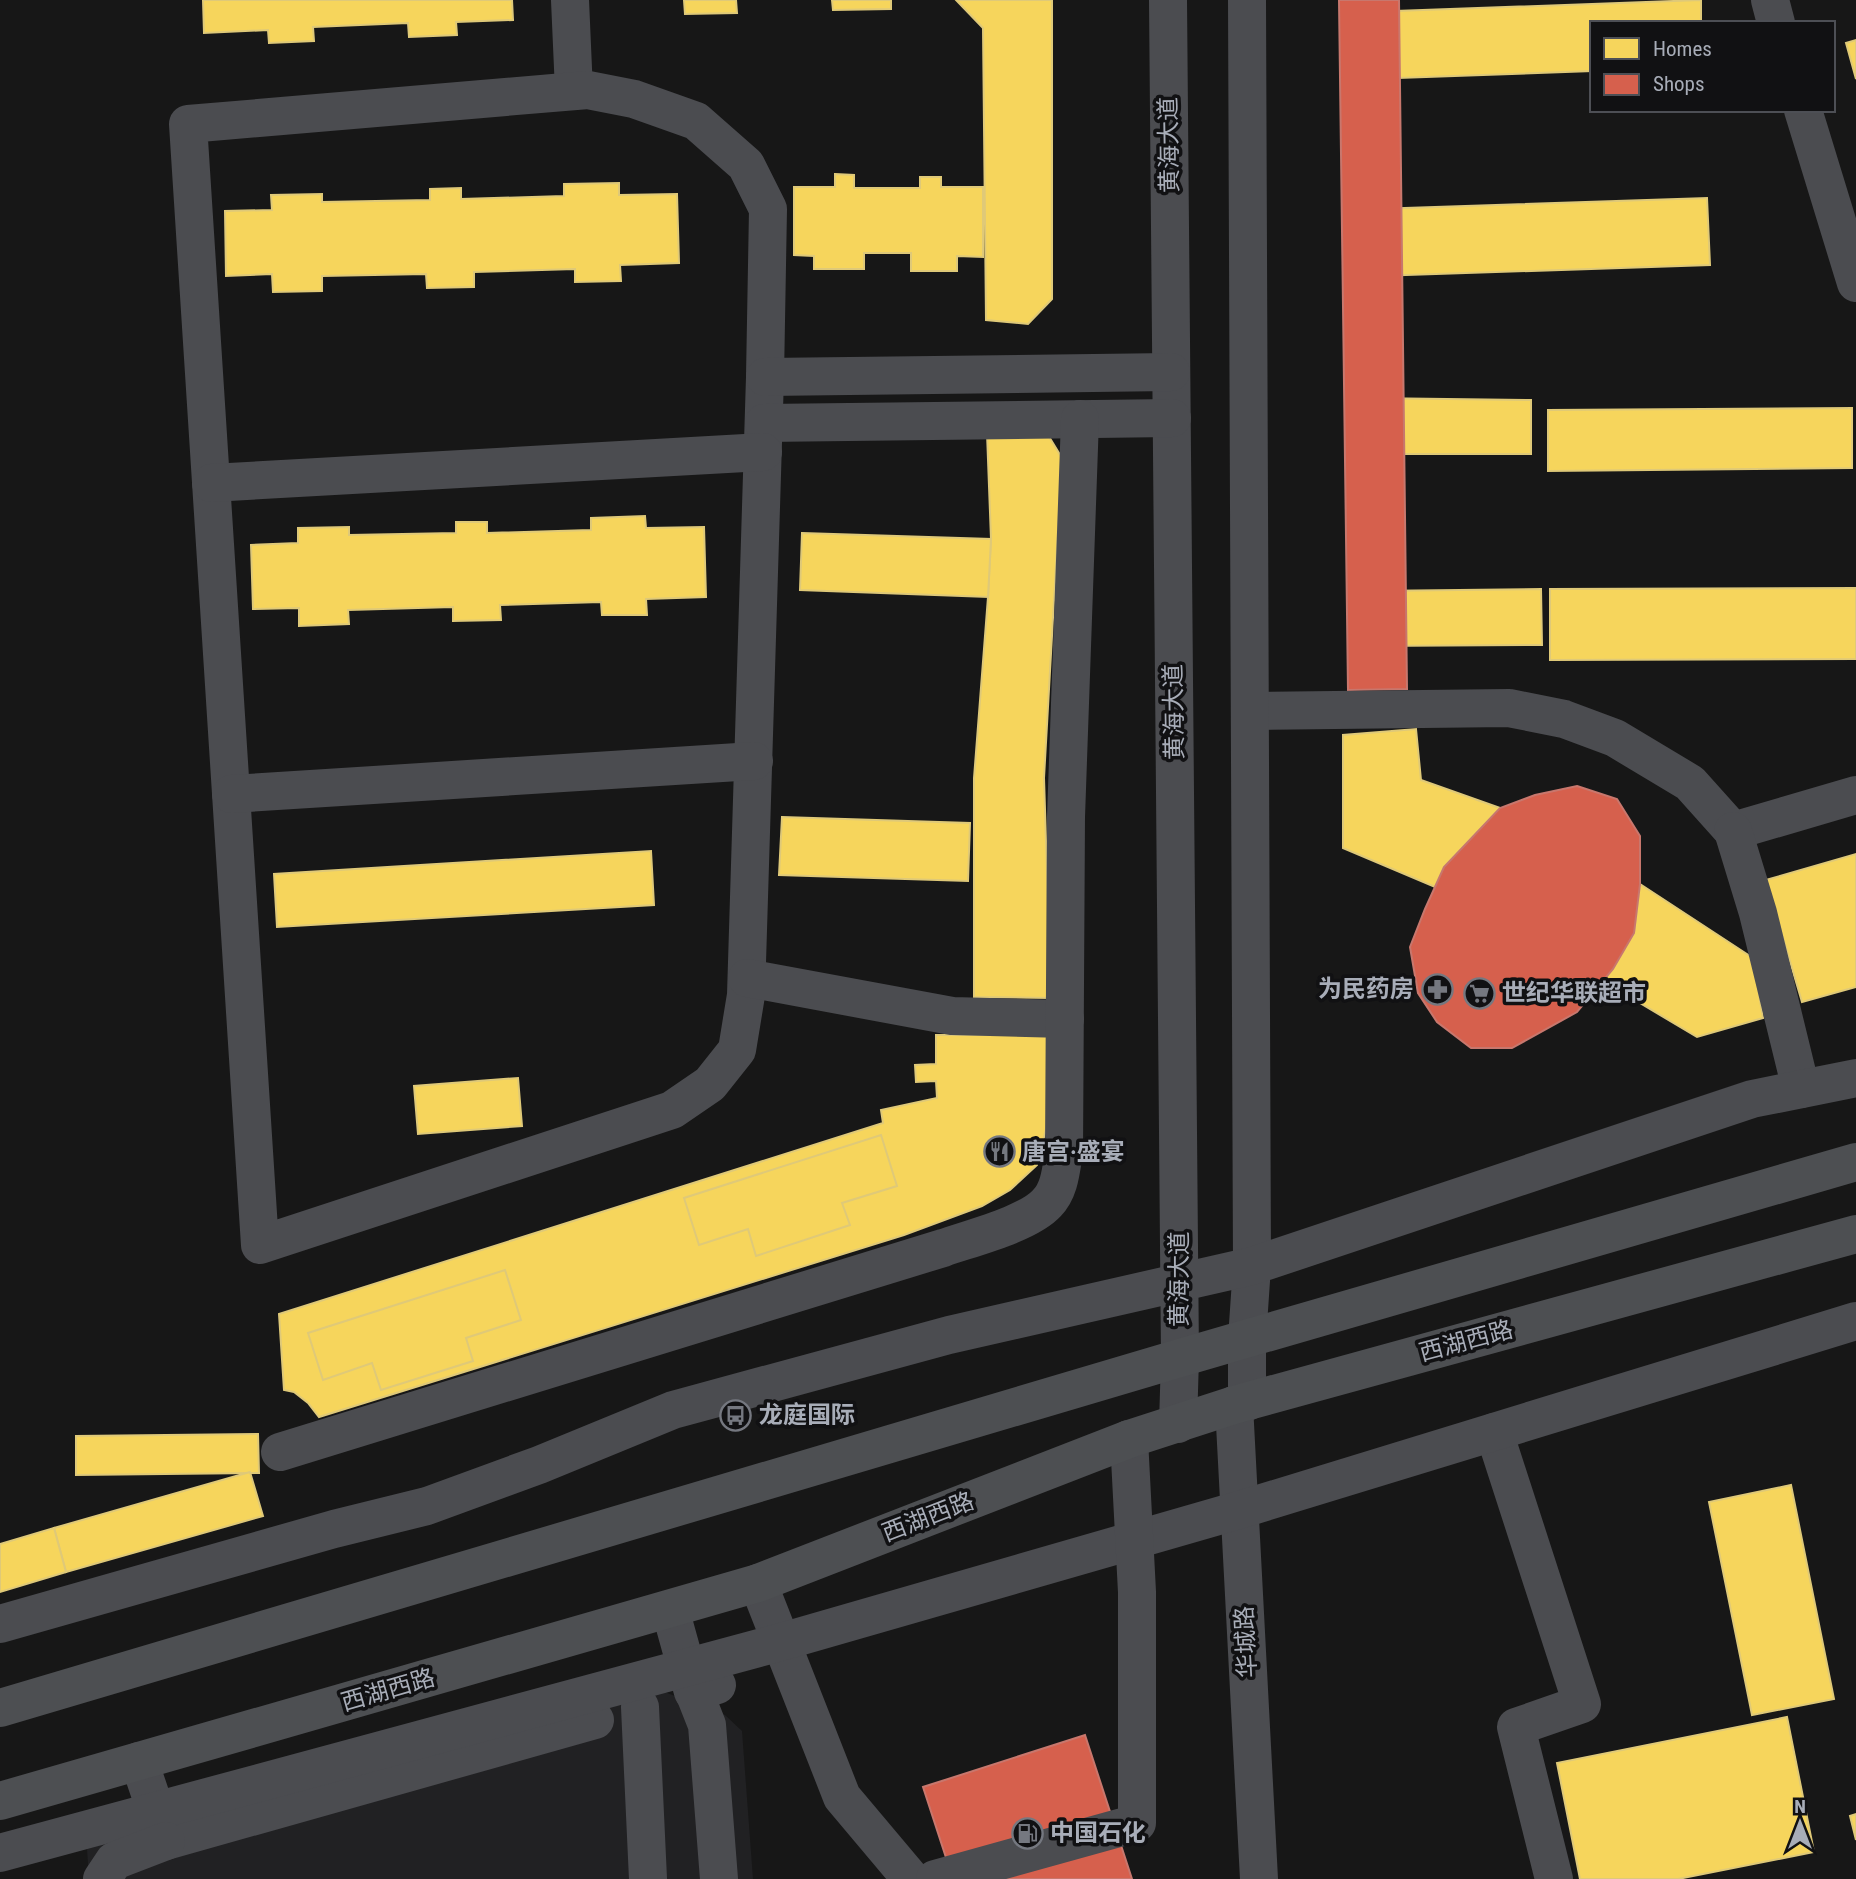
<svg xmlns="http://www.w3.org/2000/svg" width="1856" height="1879" font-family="'Roboto Condensed','Noto Sans SC',sans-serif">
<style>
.built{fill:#212123}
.homes{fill:#f6d55c;stroke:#dfc978;stroke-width:2}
.shops{fill:#d6604d;stroke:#c8776d;stroke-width:2}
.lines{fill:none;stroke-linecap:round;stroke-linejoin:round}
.minor{stroke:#4b4c50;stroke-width:38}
.major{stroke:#4d4f52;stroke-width:38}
.labels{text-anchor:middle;stroke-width:7;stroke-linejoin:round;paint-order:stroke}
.street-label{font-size:24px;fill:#a8adb8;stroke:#111113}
.poi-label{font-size:24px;font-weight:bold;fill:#a8adb8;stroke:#111113;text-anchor:start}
</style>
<rect width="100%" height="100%" fill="#171717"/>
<path class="built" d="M654 1688 725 1715 742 1731 753 1879H89L87 1849Z"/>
<g class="homes">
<path d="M203 0H512L513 20 456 22 457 35 409 37 408 23 313 27 314 41 269 43 268 30 204 33Z"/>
<path d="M684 0H736L737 13 685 14Z"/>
<path d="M832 0H891V9L833 10Z"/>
<path d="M956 0H1052V299L1028 324 986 320 983 28Z"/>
<path d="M1701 0V23H1592V71L1370 79 1368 12Z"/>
<path d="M1856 40V79L1846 43Z"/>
<path d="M835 174 854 175V188H920V177H941V187H983V257L957 256V271H911V253H864V269H814V256L794 255V187H835Z"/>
<path d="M619 183V195L677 194 679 263 620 265 621 281 575 282V269L474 272V287L427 288 426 274 322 276V291L273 292 272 274 226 276 225 211 272 210 271 195 322 194V202L430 200V189L461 188V199L564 196V184Z"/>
<path d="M1707 198 1710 265 1377 276 1375 209Z"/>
<path d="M1368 398 1531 400V454H1368Z"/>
<path d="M1852 408V468L1548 471V410Z"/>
<path d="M987 433 1048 435 1062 458 1044 778 1051 998 974 997V778L988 597 991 539Z"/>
<path d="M645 516 646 528 704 527 706 597 646 599 647 615H602L601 602 500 605 501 620 453 621V607L348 610 349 624 299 626V608L253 609 251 545 298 543V528L349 527V535L456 533V522H487V533L591 530V518Z"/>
<path d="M802 533 991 539 988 597 800 590Z"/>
<path d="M1856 588V659L1550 660V589Z"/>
<path d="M1541 589 1542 645 1371 646 1370 591Z"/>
<path d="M1416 729 1421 780 1500 808 1444 867 1435 887 1343 848V735Z"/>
<path d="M782 817 970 823 968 881 779 875Z"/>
<path d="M651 851 654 905 277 927 274 874Z"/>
<path d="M1856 854V987L1802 1002 1766 880Z"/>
<path d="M1640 884 1753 958 1763 1018 1697 1037 1603 981 1634 933Z"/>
<path d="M936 1035H1052L1047 1125 1037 1165 1010 1190 982 1206 904 1235 319 1417 308 1403 294 1392 284 1390 279 1314 883 1123 881 1110 937 1098 936 1081 916 1082 915 1065 936 1064Z"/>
<path d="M518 1078 522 1126 418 1134 414 1086Z"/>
<path d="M881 1135 897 1186 842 1203 850 1225 756 1256 748 1229 699 1245 684 1198Z"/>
<path d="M505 1270 521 1320 466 1338 473 1361 381 1390 372 1363 323 1380 308 1333Z"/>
<path d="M258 1434 259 1473 76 1475V1436Z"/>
<path d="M250 1472 263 1516 66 1572 54 1528Z"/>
<path d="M1791 1485 1834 1699 1752 1715 1709 1502Z"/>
<path d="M54 1528 66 1572 0 1592V1544Z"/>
<path d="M1787 1717 1814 1852 1678 1879H1580L1557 1763Z"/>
<path d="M1856 1814V1840L1850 1816Z"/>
</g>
<g class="shops">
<path d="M1339 0H1399L1407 689 1348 690Z"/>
<path d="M1577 786 1617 799 1640 836V884L1634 933 1613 969 1577 1012 1512 1048H1471L1437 1022 1418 993 1410 947 1425 909 1444 867 1500 808 1535 795Z"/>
<path d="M1085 1735 1132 1879H953L923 1787Z"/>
</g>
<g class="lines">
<g class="minor">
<path d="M570 0 574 91"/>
<path d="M1168 0 1180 1358 1178 1424"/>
<path d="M1770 0 1776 23"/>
<path d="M588 90 634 99 696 121 746 165 768 209 765 377 746 995 737 1050 710 1084 672 1110 260 1245 188 124Z"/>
<path d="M1803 110 1856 283"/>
<path d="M765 377 1171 372"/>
<path d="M764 423 1172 418"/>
<path d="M211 483 763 452"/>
<path d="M1250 711 1509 708 1564 719 1615 738 1690 783 1733 831 1856 795"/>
<path d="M231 794 754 761"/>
<path d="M1733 831 1758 913 1801 1089"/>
<path d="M747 978 952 1016 1065 1019"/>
<path d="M1247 1402V1339L1252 1266 1247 0"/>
<path d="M1234 1405 1259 1879"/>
<path d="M1494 1432 1582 1704 1516 1727 1554 1879"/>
<path d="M280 1452 943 1248C971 1238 1028 1224 1047 1203 1060 1190 1061 1169 1064 1152L1066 817 1080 419"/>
<path d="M758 1583 842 1797 911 1879"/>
<path d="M670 1609 693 1692"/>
<path d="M0 1624 334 1529 427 1506 539 1465 673 1410 949 1335 1252 1266 1752 1099 1856 1078"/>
<path d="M717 1685 694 1692 707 1725 719 1879"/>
<path d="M640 1707 648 1879"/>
<path d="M139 1761 166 1841 595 1720"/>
<path d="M0 1853 781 1642 1239 1510 1856 1321"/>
<path d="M102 1879 114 1861 166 1841"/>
<path d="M935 1879 1137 1823V1592L1129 1439"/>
</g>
<g class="major">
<path d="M0 1708 1180 1358 1856 1162"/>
<path d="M0 1801 758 1583 1129 1439 1234 1405 1856 1234"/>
</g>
</g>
<defs>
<symbol id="pharmacy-ring" viewBox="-11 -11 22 22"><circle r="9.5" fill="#111113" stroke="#757880" stroke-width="1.5"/><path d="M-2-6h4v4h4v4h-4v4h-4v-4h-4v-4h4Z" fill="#757880"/></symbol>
<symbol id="supermarket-ring" viewBox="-11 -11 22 22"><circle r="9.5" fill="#111113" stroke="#757880" stroke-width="1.5"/><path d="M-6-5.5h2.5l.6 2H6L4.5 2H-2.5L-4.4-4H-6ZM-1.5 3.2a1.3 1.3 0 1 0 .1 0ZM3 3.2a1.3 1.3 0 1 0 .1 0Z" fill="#757880"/></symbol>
<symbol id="restaurant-ring" viewBox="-11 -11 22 22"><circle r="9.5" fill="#111113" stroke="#757880" stroke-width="1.5"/><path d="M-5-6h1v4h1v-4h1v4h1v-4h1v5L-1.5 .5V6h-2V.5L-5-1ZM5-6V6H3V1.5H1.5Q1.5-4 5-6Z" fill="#757880"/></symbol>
<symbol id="bus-ring" viewBox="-11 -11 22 22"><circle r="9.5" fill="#111113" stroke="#757880" stroke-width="1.5"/><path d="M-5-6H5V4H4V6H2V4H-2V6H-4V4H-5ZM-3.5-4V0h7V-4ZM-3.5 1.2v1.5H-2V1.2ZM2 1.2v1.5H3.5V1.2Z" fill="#757880"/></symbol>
<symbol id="fuel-ring" viewBox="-11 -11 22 22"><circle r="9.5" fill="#111113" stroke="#757880" stroke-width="1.5"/><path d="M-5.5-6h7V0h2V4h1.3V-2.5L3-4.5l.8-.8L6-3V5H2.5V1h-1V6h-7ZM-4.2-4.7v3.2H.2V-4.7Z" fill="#757880"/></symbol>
</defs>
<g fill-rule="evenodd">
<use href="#pharmacy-ring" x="1420" y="972" width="35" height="35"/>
<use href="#supermarket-ring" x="1462" y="976" width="35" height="35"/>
<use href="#restaurant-ring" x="982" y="1134" width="35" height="35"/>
<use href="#bus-ring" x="718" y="1398" width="35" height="35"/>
<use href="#fuel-ring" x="1010" y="1816" width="35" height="35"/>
</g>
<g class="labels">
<g class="street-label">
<text transform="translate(1169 145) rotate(-91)" y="8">黄海大道</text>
<text transform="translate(1174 712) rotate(-91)" y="8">黄海大道</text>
<text transform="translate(1179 1279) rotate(-90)" y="8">黄海大道</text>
<text transform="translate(1466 1341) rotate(-15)" y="8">西湖西路</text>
<text transform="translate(928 1517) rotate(-21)" y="8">西湖西路</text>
<text transform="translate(1246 1642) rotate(-93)" y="8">华城路</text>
<text transform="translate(388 1690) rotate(-16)" y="8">西湖西路</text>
</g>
<g class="poi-label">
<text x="1414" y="997" text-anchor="end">为民药房</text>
<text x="1502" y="1001">世纪华联超市</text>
<text x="1022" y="1160">唐宫·盛宴</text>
<text x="759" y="1423">龙庭国际</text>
<text x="1050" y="1841">中国石化</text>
</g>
</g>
<rect x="1590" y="21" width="245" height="91" fill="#111113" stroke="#4d4f55" stroke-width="2"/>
<rect x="1604" y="38" width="35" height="21" fill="#f6d55c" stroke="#4d4f55" stroke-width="2"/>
<text x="1653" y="56" font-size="21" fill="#a8adb8">Homes</text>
<rect x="1604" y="74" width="35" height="21" fill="#d6604d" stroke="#4d4f55" stroke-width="2"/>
<text x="1653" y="91" font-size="21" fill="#a8adb8">Shops</text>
<g transform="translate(1800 1823)" stroke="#111113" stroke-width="5" paint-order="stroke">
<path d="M0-5L12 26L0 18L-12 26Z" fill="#a8adb8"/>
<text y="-10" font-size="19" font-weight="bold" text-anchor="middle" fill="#a8adb8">N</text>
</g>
</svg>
